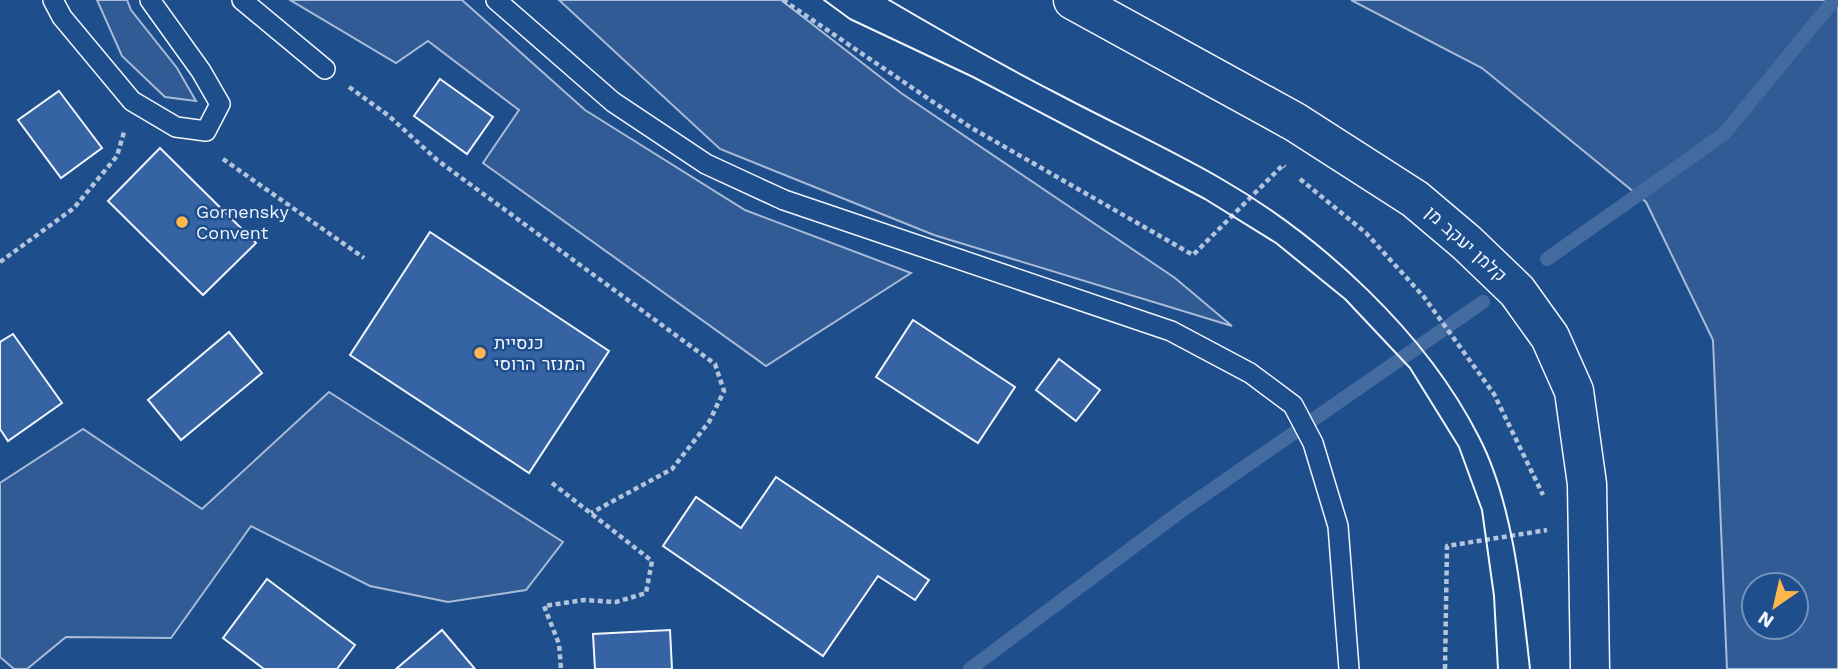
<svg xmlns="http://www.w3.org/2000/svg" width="1838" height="669" font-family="'Work Sans',Heebo,sans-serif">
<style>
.built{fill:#305b95;stroke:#a8bbd7;stroke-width:2;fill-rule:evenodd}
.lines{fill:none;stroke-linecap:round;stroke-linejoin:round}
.stream{stroke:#446ba0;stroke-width:14}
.building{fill:#3563a3;stroke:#f2f6ff;stroke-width:2}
.lane-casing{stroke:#f2f6ff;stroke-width:22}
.primary-casing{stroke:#f2f6ff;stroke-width:41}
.path{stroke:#b3c4dc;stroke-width:4.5;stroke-dasharray:5 3.5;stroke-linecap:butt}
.lane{stroke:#1f4e8c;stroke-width:19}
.primary{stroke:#1f4e8c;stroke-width:38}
.tram{stroke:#f2f6ff;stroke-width:2}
.poi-dot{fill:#ffb74d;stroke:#1f4e8c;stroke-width:2.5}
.labels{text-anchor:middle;stroke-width:5;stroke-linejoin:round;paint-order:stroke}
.poi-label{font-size:18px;fill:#f2f6ff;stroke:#1f4e8c;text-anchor:start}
.street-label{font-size:18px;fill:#f2f6ff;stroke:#1f4e8c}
</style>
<rect width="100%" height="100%" fill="#1f4e8c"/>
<g class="built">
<path d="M97 0H127L131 10 177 68 196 101 165 97 122 56Z"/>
<path d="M290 0H462L585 110 745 210 911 273 766 366 483 163 519 110 428 41 396 63Z"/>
<path d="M559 0H781L901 93 1175 278 1232 326 934 235 720 149Z"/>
<path d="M1351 0H1838V669H1727L1713 340 1646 202 1482 68ZM1754 585H1796V627H1754Z"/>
<path d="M329 392 563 542 526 590 448 602 370 586 251 526 171 638 66 637 27 669H14L0 657V483L83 429 202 509Z"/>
</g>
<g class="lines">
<g class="stream">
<path d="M1547 259 1724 134 1834 0"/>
<path d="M970 669 1184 509 1483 302"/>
</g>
</g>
<g class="building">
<path d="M440 79 493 117 467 154 414 116Z"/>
<path d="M59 91 102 148 61 178 18 120Z"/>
<path d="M160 148 256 243 203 295 108 201Z"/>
<path d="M430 232 609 351 529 473 350 355Z"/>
<path d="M913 320 1015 387 978 443 876 377Z"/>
<path d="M229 332 262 373 181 440 148 400Z"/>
<path d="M13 334 62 403 8 441 0 429V342Z"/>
<path d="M1059 359 1100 390 1076 421 1036 390Z"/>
<path d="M776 477 929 580 915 600 878 576 823 656 663 546 696 497 741 528Z"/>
<path d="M267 579 355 645 337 669H264L223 638Z"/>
<path d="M442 630 475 669H396Z"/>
<path d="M670 630 672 669H595L593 634Z"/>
</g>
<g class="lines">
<defs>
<g id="lane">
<path d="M53 0 62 17 132 101 176 127 206 131 220 104 201 71 150 0"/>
<path d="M242 0 325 69"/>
<path d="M496 0 613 102 706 164 784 200 1171 331 1250 373 1293 405 1313 443 1338 526 1349 669"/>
</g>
<path id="primary" d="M1073 0 1295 122 1415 199 1467 243 1517 291 1550 337 1574 391 1587 484 1590 669"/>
</defs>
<use href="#lane" class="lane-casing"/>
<use href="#primary" class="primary-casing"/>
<g class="path">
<path d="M783 0 970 127 1193 255 1283 165 1285 167"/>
<path d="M349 87 389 116 437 160 715 364 724 391 709 422 672 469 591 513"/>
<path d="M223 159 364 258"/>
<path d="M1300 179 1366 233 1424 297 1494 394 1543 495"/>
<path d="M0 262 74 208 117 156 124 132"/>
<path d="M552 483 652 561 646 593 616 602 584 600 544 606 559 644 561 669"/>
<path d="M1445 669 1447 546 1547 530"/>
</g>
<use href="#lane" class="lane"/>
<use href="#primary" class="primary"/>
<g class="tram">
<path d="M824 0 850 19 973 77 1205 199 1276 243 1345 299 1410 368 1459 447 1482 510 1494 596 1498 669"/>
<path d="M889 0C945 33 1002 65 1060 95 1113 123 1168 148 1220 178 1321 236 1426 332 1479 437 1513 502 1522 597 1530 669"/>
</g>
</g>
<g class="poi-dot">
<circle cx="182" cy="222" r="7"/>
<circle cx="480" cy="353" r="7"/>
</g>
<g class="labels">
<g class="poi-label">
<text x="196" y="218">Gornensky<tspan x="196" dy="21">Convent</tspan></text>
<text x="494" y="349">כנסיית<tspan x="494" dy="21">המנזר הרוסי</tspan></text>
</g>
<g class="street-label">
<text transform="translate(1466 244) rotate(42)" y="6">קלמן יעקב מן</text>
</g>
</g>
<g transform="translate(1775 606) rotate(214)"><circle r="33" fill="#1f4e8c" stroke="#7391ba" stroke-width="2"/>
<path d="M0-5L12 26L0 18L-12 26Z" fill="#ffb74d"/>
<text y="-10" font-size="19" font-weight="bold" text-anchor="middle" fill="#f2f6ff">N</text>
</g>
</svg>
